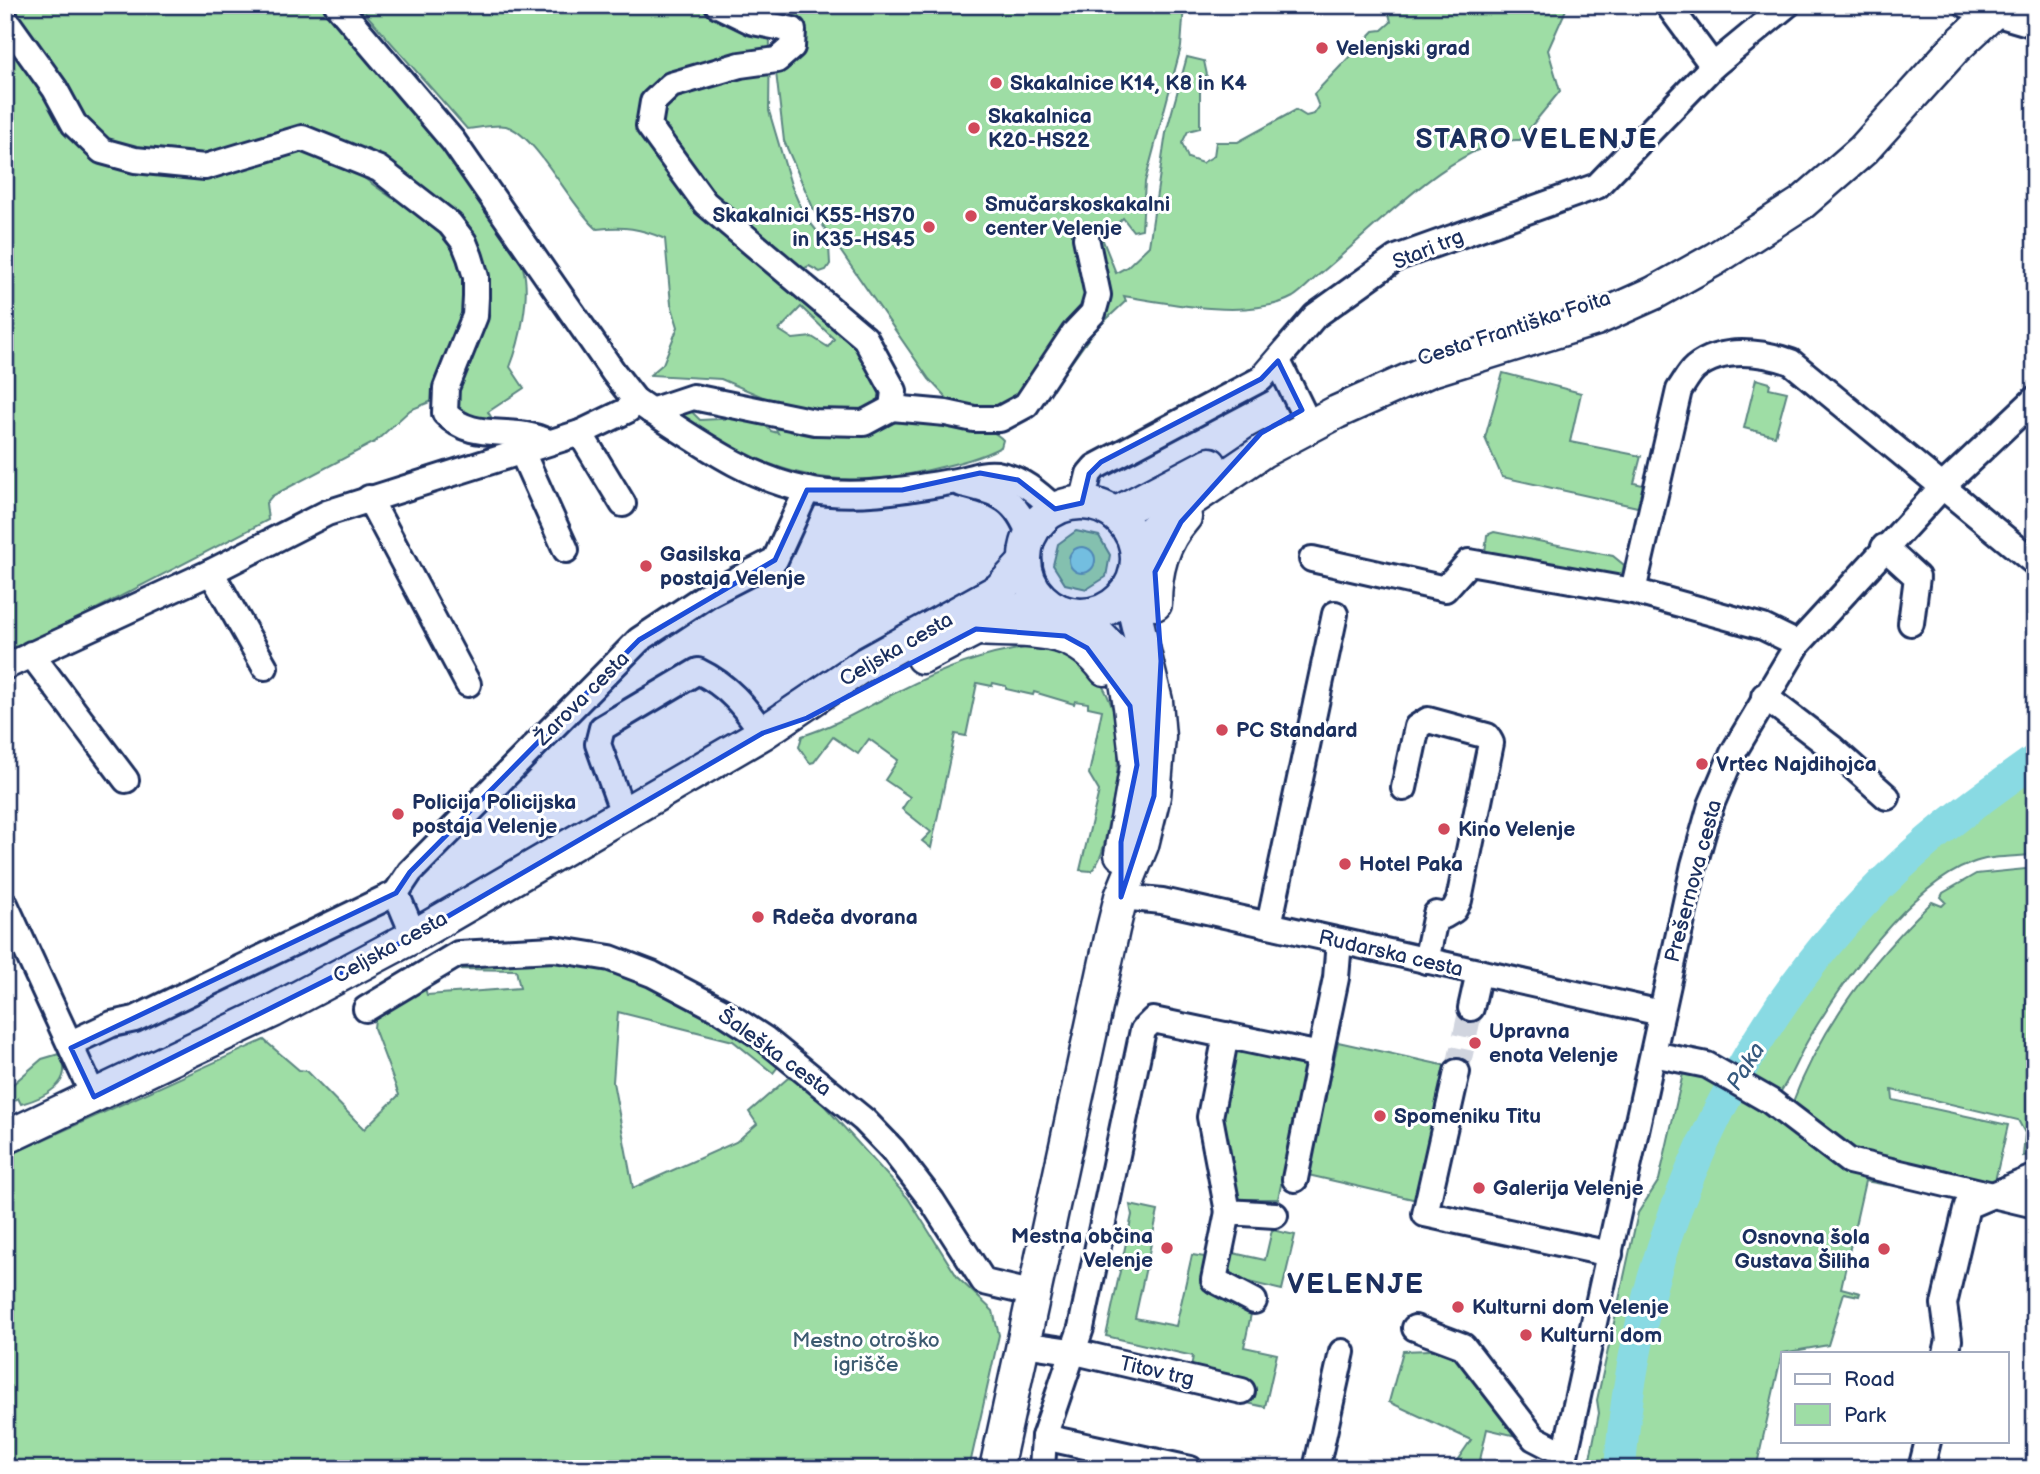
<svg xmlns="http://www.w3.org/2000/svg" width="2040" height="1474" font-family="'Balsamiq Sans',sans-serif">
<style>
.green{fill:#9edda5;stroke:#5c8682;stroke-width:2;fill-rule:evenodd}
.water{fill:#89dae3;stroke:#5d96ae;stroke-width:2}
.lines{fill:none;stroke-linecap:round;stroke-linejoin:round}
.river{stroke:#89dae3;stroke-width:32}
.minor-tunnel{stroke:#d1d5df;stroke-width:24;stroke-dasharray:24 12;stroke-linecap:butt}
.minor-casing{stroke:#1b2f5e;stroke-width:30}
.major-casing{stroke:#1b2f5e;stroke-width:37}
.minor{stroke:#fff;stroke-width:24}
.major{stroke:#fff;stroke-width:32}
.marked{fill:#1d4ed8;fill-opacity:0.2;stroke:#1d4ed8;stroke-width:5;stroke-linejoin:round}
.poi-dot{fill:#d1495b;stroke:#fff;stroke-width:2.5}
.labels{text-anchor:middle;stroke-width:6;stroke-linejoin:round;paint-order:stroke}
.poi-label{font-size:21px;font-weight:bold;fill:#1b2f5e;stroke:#fff;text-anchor:start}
.street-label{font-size:21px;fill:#1b2f5e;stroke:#fff}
.park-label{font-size:21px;fill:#3c5a70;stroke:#fff}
.water-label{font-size:23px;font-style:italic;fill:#365a7f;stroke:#fff}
.district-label{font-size:28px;font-weight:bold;letter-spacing:2px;fill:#1b2f5e;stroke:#fff}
</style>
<rect width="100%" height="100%" fill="#fff"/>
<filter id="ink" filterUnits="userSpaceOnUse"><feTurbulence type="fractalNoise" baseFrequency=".0143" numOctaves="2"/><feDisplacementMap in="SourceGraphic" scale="14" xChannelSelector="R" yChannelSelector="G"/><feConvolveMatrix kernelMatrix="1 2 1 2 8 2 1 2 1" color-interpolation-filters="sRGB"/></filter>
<g filter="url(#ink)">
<g class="green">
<path d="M6 5H325C382 67 435 130 483 199 497 220 517 243 523 268 531 294 520 342 510 367L524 388 488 412 498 428 467 422 449 405 480 264 326 135 210 156 116 150 89 127 41 50Z"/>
<path d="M358 5H704L770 34 769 111 791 185 804 215 829 246 830 264 826 270 820 272 809 266 795 273 863 349 884 398 869 415 807 416 721 379 650 375 663 364 678 327 671 304 665 239C640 228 624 226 597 229 570 206 537 135 506 126 495 124 479 128 467 129ZM801 307 834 339 828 347 812 337 793 339 779 330Z"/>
<path d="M788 5H949L956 10 953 5H1184L1181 47 1145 182 1142 229 1133 231 1123 218 1102 238 1116 273 1127 267 1149 246 1166 133 1187 57 1204 61 1207 75 1200 80V128L1188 131 1182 143 1188 158 1202 163 1214 156 1216 142H1238L1296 110 1306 116 1314 114 1319 107 1314 94 1374 31 1382 30 1391 22 1387 5H1568L1548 50 1560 91 1520 140C1459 136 1369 234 1321 273 1312 280 1303 291 1293 297 1251 320 1169 304 1124 296L1126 301 1094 331 1051 391 1026 414 969 422 929 379 817 217 784 141 776 72 804 44Z"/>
<path d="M5 30 51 94 148 172 305 144 344 164 392 198 437 218 460 246 470 306 437 399 410 410 375 442 272 496 266 503 268 520 90 612 63 631 5 658Z"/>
<path d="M1503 373 1581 393 1570 442 1641 456 1634 483 1647 486 1642 508 1502 477 1485 438Z"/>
<path d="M1756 379 1770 383 1769 388 1787 392 1775 436 1744 428Z"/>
<path d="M675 403 690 410 700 420 758 417 771 431 778 433 771 421C819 419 971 405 1003 440L1001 447C978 459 954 464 929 470 825 494 770 471 680 419Z"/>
<path d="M1076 531 1099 536 1110 555 1106 577 1087 589 1065 584 1053 565 1058 544Z"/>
<path d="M1494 532 1613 556 1624 565 1621 580 1485 553 1487 535Z"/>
<path d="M1042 646C1052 649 1065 652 1073 657 1129 691 1122 766 1109 820 1105 837 1104 859 1091 871L1080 870 1099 791 1089 774 1102 710 1088 707V703L1075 701 1074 704 1034 692 1033 695 1006 689V686L993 683 992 686 977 683 966 736 955 734 931 848 922 841 931 832 902 809 910 797 885 780 898 760 869 739 858 754 833 737 814 762 810 763 799 747 802 736C837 725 866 707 899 691 944 668 993 650 1042 646Z"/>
<path d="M2035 770V854C2014 858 1991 855 1972 863 1907 887 1842 983 1808 1040 1797 1059 1790 1080 1777 1097L1742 1079 1755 1052 1829 954 1838 953 1874 901 1988 804Z"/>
<path d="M2035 868V1154L2023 1156 2025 1133 2018 1120 1892 1090 1893 1100 2008 1125 1994 1185 1878 1165 1790 1109C1820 1029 1870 961 1932 902L1942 906 1946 902 1941 897 1943 893 1976 874Z"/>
<path d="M461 960C532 960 606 958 672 991 708 1009 742 1036 776 1058L777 1068 773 1073 733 1041 618 1012 613 1082 633 1188 736 1142 757 1124 749 1112 788 1078 802 1081 908 1198 958 1278 993 1311 999 1335 969 1469H5V1157L264 1040 299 1070 307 1071 364 1129 399 1095 374 1028 375 1018ZM459 969 516 970 520 988 427 995 425 988Z"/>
<path d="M1338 1042 1447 1066 1417 1200 1308 1175Z"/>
<path d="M1232 1046 1307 1061 1278 1199H1233L1218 1118Z"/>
<path d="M59 1054C77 1083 43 1098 21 1104L18 1098 9 1105 13 1111 5 1115V1091L42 1059Z"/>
<path d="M1684 1069 1724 1081C1713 1101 1701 1121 1692 1142 1649 1244 1628 1356 1614 1465L1612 1469H1588L1599 1413 1597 1400 1638 1213 1659 1180Z"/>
<path d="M1739 1090 1890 1177 1888 1185 1865 1181 1841 1288 1860 1293 1859 1296 1844 1293 1828 1345 1782 1353 1756 1469H1630C1629 1325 1681 1217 1739 1090Z"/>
<path d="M1130 1205 1158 1211 1135 1318 1176 1326 1192 1255 1205 1257 1200 1283 1251 1314 1244 1347 1277 1354 1265 1407 1247 1403 1251 1386 1191 1368 1193 1356 1106 1336 1132 1215Z"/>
<path d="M1272 1230 1295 1235 1282 1290 1228 1277 1233 1253 1265 1260Z"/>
<path d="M1456 1349 1542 1453 1540 1455 1526 1448 1525 1438 1487 1429 1478 1469H1458L1456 1462 1471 1440 1389 1402 1403 1351Z"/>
</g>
<circle class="water" cx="1082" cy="560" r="13"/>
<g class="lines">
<path class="river" d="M1620 1469C1635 1247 1735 1021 1898 868 1940 828 1987 794 2035 760"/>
<path class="minor-tunnel" d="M1457 1072 1471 1008"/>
<defs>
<g id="minor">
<path d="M337 5 453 141 614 373 635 400 651 411C699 442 750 479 807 490 854 499 904 490 950 482 967 480 980 472 997 474 1021 478 1038 493 1055 509"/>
<path d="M1668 5 1713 66"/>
<path d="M1967 5 2035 25"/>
<path d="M5 19 55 89 74 124 102 151 135 160 205 167 302 138 379 169 450 224 464 242 470 257 476 277V297L475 316 446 388 445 413C474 444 512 424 548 442"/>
<path d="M1278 361 1302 410"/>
<path d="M892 408 946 413 974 419H1000L1026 405 1074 333 1093 313 1098 295 1086 238"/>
<path d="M651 411 693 397 815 422 864 423 892 408 894 391 865 338 705 203 649 126 653 102 671 85 740 65 777 60 792 47 793 30 753 22 718 5"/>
<path d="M580 433 623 504"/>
<path d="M521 450 566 550"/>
<path d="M962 484C1000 493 1016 498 1030 536"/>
<path d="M369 498 468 684"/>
<path d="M1082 503 1089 474 1095 467 1261 379 1315 316 1396 258 1597 186 1713 66 1787 5"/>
<path d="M1884 547 1917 577 1911 623"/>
<path d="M1312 559 1445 589 1469 562 1633 591 1763 627 1798 644"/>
<path d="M211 572 265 667"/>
<path d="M1633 591 1679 390C1684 383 1689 373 1695 368 1722 346 1762 352 1791 362L2035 563"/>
<path d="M31 654 126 780"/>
<path d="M5 667 211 572 327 513 580 433 628 410 635 400"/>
<path d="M1764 696 1832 748 1887 797"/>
<path d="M1404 788 1417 727 1428 720 1487 736 1491 743 1459 900 1454 910 1444 916 1436 914 1426 961"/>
<path d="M623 813 598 744 602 728 698 671C729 686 744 706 763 733"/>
<path d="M1121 897 1162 901 1661 1013"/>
<path d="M5 904 94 1097"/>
<path d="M1269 925 1335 614"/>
<path d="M414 936 396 893 410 872 639 640 707 595 775 560 807 490"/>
<path d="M1471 1008 1479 972"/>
<path d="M366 1009 458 954 554 949 610 958 652 974 722 1011 765 1039 864 1120 892 1149 932 1201 984 1282 1035 1294"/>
<path d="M1226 1035 1210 1117 1228 1212 1275 1215"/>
<path d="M71 1043 112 1024 135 1019 396 893"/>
<path d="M1653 1054 1707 1065 1770 1101 1849 1161 2035 1205"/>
<path d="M1457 1072 1425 1214 1610 1254"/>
<path d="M1295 1179 1320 1055"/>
<path d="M1228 1212 1214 1280 1254 1301"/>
<path d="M1415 1328 1463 1346 1534 1438 1565 1454"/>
<path d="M1023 1344 1071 1351 1242 1391"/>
<path d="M1946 1353 1949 1340 1944 1304 1967 1206 2035 1177"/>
<path d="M1044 1437 1190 1469"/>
<path d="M1042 1469 1044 1437 1081 1328 1143 1030 1153 1020 1320 1055 1336 978 1339 941"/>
<path d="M1316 1469 1342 1352"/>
<path d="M1562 1469 1694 865 1711 805 1733 753 1798 644 1944 485 2035 399"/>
<path d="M1921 1469 1928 1441"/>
</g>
<g id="major">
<circle cx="1081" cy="559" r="56"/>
<path d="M1115 514 1210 464"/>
<path d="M1136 546 1172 513 1263 451 1337 412 1431 370 1596 319 1654 293 1715 259 1802 203 1863 150 1954 49 2001 5"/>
<path d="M1155 604C1155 571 1162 543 1185 517"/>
<path d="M1079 615 1115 652 1124 670 1130 706 1137 765 1121 854"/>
<path d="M981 629C1031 633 1071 624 1105 669"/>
<path d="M922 657 1009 612 1034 607 1062 612"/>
<path d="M5 1138 273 1011 414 936 763 733 865 664 999 590 1025 562"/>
<path d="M996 1469 1113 929 1121 897 1142 845 1154 796 1159 737 1156 701 1135 614 1134 579"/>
</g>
</defs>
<use href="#minor" class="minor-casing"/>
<use href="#major" class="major-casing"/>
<use href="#minor" class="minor"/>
<use href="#major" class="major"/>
</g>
</g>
<path class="marked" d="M1278 361 1302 410 1261 433 1181 522 1155 572 1161 661 1154 796 1121 897V842L1137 765 1130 706 1087 648 1065 636 976 629 807 718 763 733 414 936 94 1097 71 1048 396 893 410 872 639 640 775 560 807 490H902L980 473 1018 480 1055 509 1082 503 1089 474 1101 462 1261 379Z"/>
<g class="poi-dot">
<circle cx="1322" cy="48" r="7"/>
<circle cx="996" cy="83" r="7"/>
<circle cx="974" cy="128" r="7"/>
<circle cx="971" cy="216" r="7"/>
<circle cx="929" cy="227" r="7"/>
<circle cx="646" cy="566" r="7"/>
<circle cx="1222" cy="730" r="7"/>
<circle cx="1702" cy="764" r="7"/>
<circle cx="398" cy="814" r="7"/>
<circle cx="1444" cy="829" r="7"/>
<circle cx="1345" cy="864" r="7"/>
<circle cx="758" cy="917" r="7"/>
<circle cx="1475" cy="1043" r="7"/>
<circle cx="1380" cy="1116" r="7"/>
<circle cx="1479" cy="1188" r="7"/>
<circle cx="1167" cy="1248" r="7"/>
<circle cx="1884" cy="1249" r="7"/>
<circle cx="1458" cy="1307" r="7"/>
<circle cx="1526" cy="1335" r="7"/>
</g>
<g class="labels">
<g class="poi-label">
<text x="1336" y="55">Velenjski grad</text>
<text x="1010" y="90">Skakalnice K14, K8 in K4</text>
<text x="988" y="123">Skakalnica<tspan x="988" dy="24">K20-HS22</tspan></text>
<text x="985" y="211">Smučarskoskakalni<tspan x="985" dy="24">center Velenje</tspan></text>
<text x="915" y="222" text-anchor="end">Skakalnici K55-HS70<tspan x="915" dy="24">in K35-HS45</tspan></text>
<text x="660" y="561">Gasilska<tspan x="660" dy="24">postaja Velenje</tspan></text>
<text x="1236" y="737">PC Standard</text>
<text x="1716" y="771">Vrtec Najdihojca</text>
<text x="412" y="809">Policija Policijska<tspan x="412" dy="24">postaja Velenje</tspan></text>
<text x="1458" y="836">Kino Velenje</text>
<text x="1359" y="871">Hotel Paka</text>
<text x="772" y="924">Rdeča dvorana</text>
<text x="1489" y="1038">Upravna<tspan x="1489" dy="24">enota Velenje</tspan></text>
<text x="1394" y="1123">Spomeniku Titu</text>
<text x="1493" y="1195">Galerija Velenje</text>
<text x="1153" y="1243" text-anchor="end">Mestna občina<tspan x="1153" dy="24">Velenje</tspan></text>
<text x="1870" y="1244" text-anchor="end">Osnovna šola<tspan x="1870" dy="24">Gustava Šiliha</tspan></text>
<text x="1472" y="1314">Kulturni dom Velenje</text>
<text x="1540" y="1342">Kulturni dom</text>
</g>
<g class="street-label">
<text transform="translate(1428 249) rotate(-22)" y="7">Stari trg</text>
<text transform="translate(1514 328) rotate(-18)" y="7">Cesta Františka Foita</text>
<text transform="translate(896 649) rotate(-30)" y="7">Celjska cesta</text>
<text transform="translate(582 698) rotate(-45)" y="7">Žarova cesta</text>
<text transform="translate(1693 881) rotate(-75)" y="7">Prešernova cesta</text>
<text transform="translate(390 947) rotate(-29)" y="7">Celjska cesta</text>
<text transform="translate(1391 953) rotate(13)" y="7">Rudarska cesta</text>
<text transform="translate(775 1052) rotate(36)" y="7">Šaleška cesta</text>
<text transform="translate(1157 1371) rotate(13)" y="7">Titov trg</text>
</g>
<g class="park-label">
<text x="866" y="1347">Mestno otroško<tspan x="866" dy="24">igrišče</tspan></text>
</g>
<g class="water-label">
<text transform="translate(1745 1066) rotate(-58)" y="8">Paka</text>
</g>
<g class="district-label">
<text x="1537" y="148">STARO VELENJE</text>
<text x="1356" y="1293">VELENJE</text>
</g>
</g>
<rect width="2040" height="1474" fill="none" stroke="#fff" stroke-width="28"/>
<rect x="14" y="14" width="2012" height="1446" fill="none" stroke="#1b2f5e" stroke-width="2.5" filter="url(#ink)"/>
<rect x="1781" y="1352" width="228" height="91" fill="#ffffff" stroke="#a4acbf" stroke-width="2"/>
<rect x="1795" y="1374" width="35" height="10" fill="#ffffff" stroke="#a4acbf" stroke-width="2"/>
<text x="1844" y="1386" font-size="21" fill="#1b2f5e">Road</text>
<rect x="1795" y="1404" width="35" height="21" fill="#9edda5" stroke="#a4acbf" stroke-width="2"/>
<text x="1844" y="1422" font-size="21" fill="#1b2f5e">Park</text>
</svg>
